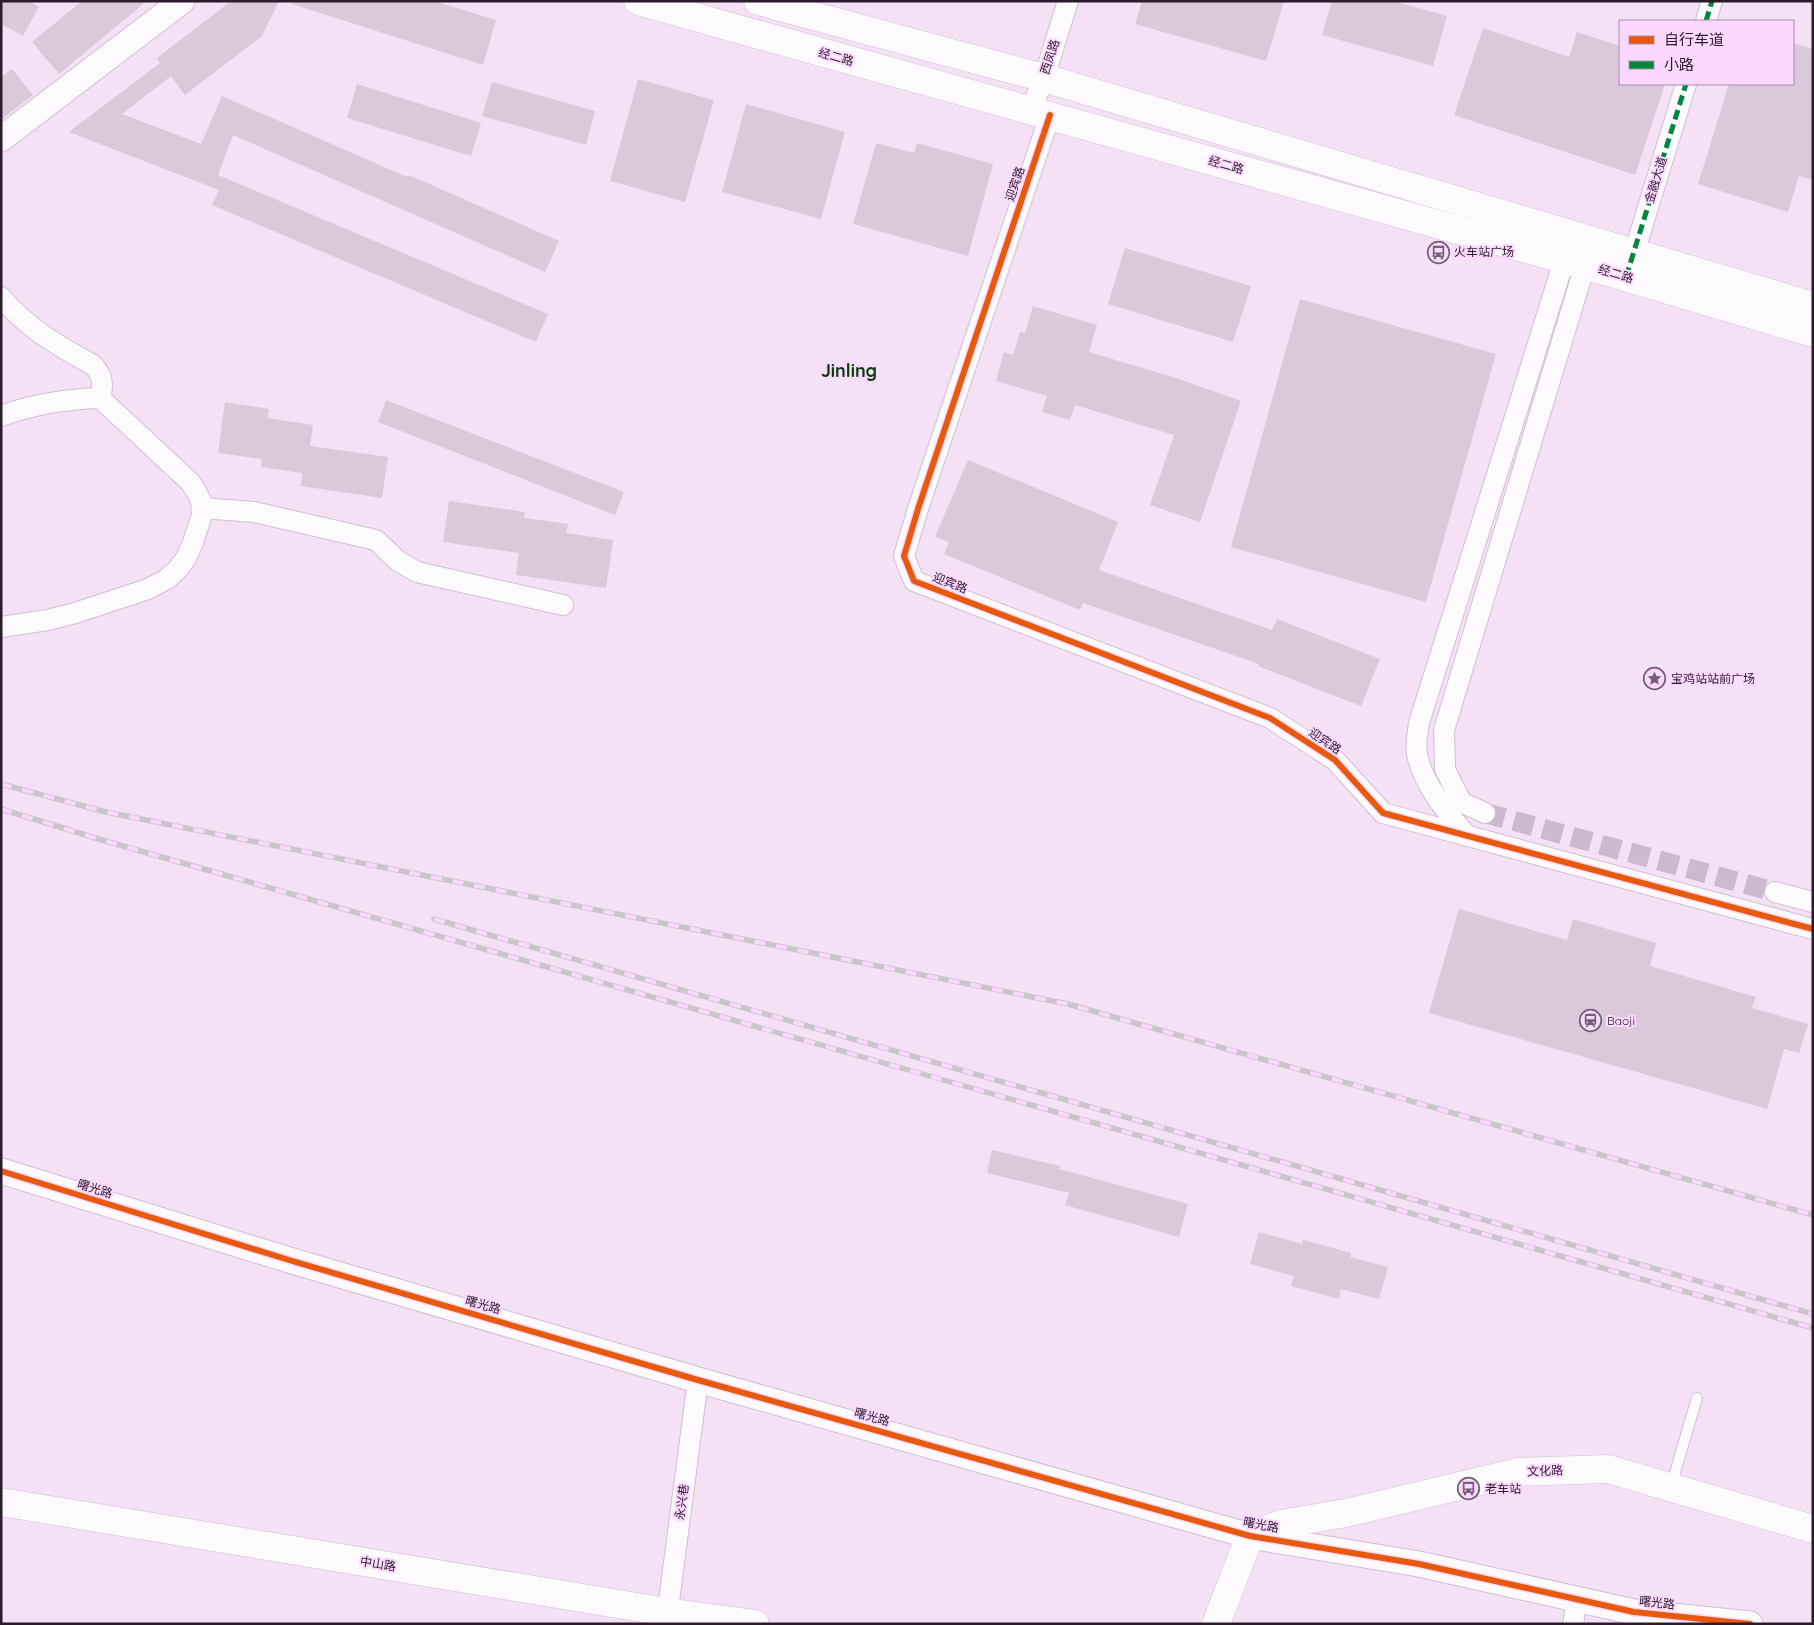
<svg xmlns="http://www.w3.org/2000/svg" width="1814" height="1625" font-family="Quicksand,'Noto Sans SC',sans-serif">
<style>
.building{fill:#d9c9db}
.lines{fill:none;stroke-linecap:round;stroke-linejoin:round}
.minor-tunnel{stroke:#ccb9ce;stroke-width:20;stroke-dasharray:20 10;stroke-linecap:butt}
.service-casing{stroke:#cfbfd1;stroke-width:12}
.minor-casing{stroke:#cfbfd1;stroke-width:22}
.tertiary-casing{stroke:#cfbfd1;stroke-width:27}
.secondary-casing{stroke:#cfbfd1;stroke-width:29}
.primary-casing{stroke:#cfbfd1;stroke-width:29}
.service{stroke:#fdfafe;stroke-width:10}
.minor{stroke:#fdfafe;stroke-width:20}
.tertiary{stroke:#fdfafe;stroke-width:25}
.secondary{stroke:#fdfafe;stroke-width:28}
.primary{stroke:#fdfafe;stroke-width:28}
.rail-casing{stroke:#cac4cb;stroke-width:5.5}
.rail{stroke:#fbd9fe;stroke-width:4;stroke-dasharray:11;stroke-linecap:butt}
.quiet{stroke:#00873e;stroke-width:5;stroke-dasharray:10 5;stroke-linecap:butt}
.cycleway-casing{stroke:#fbd9fe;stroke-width:9}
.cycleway{stroke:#e8590c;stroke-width:6}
.labels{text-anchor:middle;stroke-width:4;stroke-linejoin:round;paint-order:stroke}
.street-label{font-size:12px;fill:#2b1b2c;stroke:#fbd9fe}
.poi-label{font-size:12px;fill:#2b1b2c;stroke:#fbd9fe;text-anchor:start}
.district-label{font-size:18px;font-weight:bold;fill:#043e08;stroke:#fbd9fe}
</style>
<rect width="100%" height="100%" fill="#f4e1f6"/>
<g class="building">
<path d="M1 1H29L39 7 23 36 1 24Z"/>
<path d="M82 1H147L59 74 32 42Z"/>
<path d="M231 1H279L262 36 185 95 171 76 122 114 201 144 222 96 407 177 409 175 559 241 545 272 233 135 218 175 548 314 536 342 212 205 219 190 69 132 160 63 157 58Z"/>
<path d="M293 1H434L496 20 483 65 292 4Z"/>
<path d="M1142 1H1284L1266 61 1135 24Z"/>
<path d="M1332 1H1393L1447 16 1433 66 1322 35Z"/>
<path d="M1483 28 1569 57 1577 32 1620 46V84H1665L1635 175 1454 115Z"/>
<path d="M1793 43 1813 49V180L1799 176 1788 212 1698 184 1729 84H1793Z"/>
<path d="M12 69 33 95 1 120V77Z"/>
<path d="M638 79 714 100 685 202 610 181Z"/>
<path d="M492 82 595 111 586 145 482 116Z"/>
<path d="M357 84 481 123 471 156 347 118Z"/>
<path d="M746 104 845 132 821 219 722 192Z"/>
<path d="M876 143 914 153 917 143 993 164 968 256 853 224Z"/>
<path d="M1125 248 1251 286 1233 342 1108 304Z"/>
<path d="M1300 299 1496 354 1426 602 1231 547Z"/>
<path d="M1033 306 1097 325 1089 352 1179 379 1241 401 1200 522 1150 505 1174 435 1075 405 1070 420 1042 412 1047 396 996 381 1004 352 1013 355 1020 332 1025 333Z"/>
<path d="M386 400 624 492 615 515 378 422Z"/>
<path d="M225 402 269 409 268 418 313 425 310 446 388 457 382 498 301 486 302 473 261 467 262 459 218 453Z"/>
<path d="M968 460 1118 522 1099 570 1272 630 1277 619 1380 659 1361 706 1258 666 1259 664 1083 603 1080 610 944 554 949 542 935 537Z"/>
<path d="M449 501 525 512 524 518 568 524 566 533 613 540 606 588 516 575 519 553 443 542Z"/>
<path d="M1459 909 1567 940 1573 919 1656 943 1650 966 1756 997 1752 1008 1808 1024 1799 1053 1784 1049 1767 1109 1429 1013Z"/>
<path d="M992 1150 1060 1166 1059 1169 1188 1204 1179 1237 1065 1205 1069 1193 987 1173Z"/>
<path d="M1259 1232 1302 1244 1303 1240 1351 1253 1350 1257 1388 1267 1379 1299 1341 1289 1339 1299 1291 1286 1294 1276 1250 1264Z"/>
</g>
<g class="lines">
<path class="minor-tunnel" d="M1485 813 1775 892"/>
<defs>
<path id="service" d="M1671 1486 1697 1398"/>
<g id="minor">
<path d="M1706 21 1712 1"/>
<path d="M1030 111 1044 78 1068 1"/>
<path d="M1050 115 918 509 904 556 914 581 1270 718 1335 760 1383 813 1813 929"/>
<path d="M1630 266 1686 84"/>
<path d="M1 297C27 328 58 346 93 365 103 375 104 385 100 398"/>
<path d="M1 416C34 404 65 399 100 398L190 482 196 491 201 501 202 515 192 545 186 558 178 569 167 579 148 589 75 613 48 620 1 627"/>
<path d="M202 508 254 512 376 540 398 561 417 572 563 605"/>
<path d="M1485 813 1461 802 1445 769 1444 730 1589 252"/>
<path d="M1467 836C1447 812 1423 785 1417 754 1415 744 1418 732 1419 723L1568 248"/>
<path d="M1775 892 1813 902"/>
<path d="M666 1624 698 1380"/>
<path d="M1573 1624 1577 1600"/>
</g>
<g id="tertiary">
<path d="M1 139 182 1"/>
<path d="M1 1171 289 1260 698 1380 1250 1536 1419 1564 1634 1612 1750 1624"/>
</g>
<g id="secondary">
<path d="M1 1502 667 1612 755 1624"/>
<path d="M1216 1624 1250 1536 1281 1524 1346 1513 1518 1472 1608 1469 1813 1529"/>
</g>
<g id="primary">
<path d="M638 1 1591 267 1813 333"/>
<path d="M758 1 1044 78 1813 306"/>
</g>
</defs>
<use href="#service" class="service-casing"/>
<use href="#minor" class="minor-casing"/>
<use href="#tertiary" class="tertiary-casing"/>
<use href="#secondary" class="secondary-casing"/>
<use href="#primary" class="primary-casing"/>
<use href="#service" class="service"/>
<use href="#minor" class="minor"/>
<use href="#tertiary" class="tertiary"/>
<use href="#secondary" class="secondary"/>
<use href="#primary" class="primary"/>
<defs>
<g id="rail">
<path d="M1 784 106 812 1068 1004 1813 1215"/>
<path d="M1 809 102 840 1813 1328"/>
<path d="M434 919 1813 1314"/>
</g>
</defs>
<use href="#rail" class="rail-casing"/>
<use href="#rail" class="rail"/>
<g class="quiet">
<path d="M1706 21 1712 1"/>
<path d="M1626 277 1686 84"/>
</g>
<defs>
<g id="cycleway">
<path d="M1050 115 918 509 904 556 914 581 1270 718 1335 760 1383 813 1813 929"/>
<path d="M1 1171 289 1260 698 1380 1250 1536 1419 1564 1634 1612 1750 1624"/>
</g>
</defs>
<use href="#cycleway" class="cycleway-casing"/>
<use href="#cycleway" class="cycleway"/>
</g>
<defs>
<symbol id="bus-ring" viewBox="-11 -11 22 22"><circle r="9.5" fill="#fbd9fe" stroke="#716073" stroke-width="1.5"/><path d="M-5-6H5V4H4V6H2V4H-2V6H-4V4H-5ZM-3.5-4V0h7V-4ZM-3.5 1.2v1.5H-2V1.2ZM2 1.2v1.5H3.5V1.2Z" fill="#716073"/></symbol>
<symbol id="sight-ring" viewBox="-11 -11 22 22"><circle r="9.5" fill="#fbd9fe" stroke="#716073" stroke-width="1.5"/><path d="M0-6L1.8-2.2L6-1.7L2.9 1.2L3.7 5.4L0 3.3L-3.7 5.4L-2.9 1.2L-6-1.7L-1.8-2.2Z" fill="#716073"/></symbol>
<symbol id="station-ring" viewBox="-11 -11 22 22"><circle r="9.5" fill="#fbd9fe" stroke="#716073" stroke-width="1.5"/><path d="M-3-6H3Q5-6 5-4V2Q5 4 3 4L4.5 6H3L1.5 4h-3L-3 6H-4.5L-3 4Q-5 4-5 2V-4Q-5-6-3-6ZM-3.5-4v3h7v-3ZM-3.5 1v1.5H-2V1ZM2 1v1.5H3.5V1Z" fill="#716073"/></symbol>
</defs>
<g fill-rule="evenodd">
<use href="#bus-ring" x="1426" y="240" width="25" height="25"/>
<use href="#sight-ring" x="1642" y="666" width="25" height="25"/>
<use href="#station-ring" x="1578" y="1008" width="25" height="25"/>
<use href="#bus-ring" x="1456" y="1476" width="25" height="25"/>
</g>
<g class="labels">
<g class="street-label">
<text transform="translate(836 57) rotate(16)" y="4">经二路</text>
<text transform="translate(1050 57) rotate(-72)" y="4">西凤路</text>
<text transform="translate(1226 165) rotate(16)" y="4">经二路</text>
<text transform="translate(1656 180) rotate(-73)" y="4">金融大道</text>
<text transform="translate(1015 184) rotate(-71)" y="4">迎宾路</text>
<text transform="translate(1616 274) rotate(17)" y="4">经二路</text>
<text transform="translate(950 583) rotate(21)" y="4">迎宾路</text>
<text transform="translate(1325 741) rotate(34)" y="4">迎宾路</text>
<text transform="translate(95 1189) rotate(17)" y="4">曙光路</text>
<text transform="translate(483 1305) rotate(16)" y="4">曙光路</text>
<text transform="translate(872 1417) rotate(16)" y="4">曙光路</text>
<text transform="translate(1545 1471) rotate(-2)" y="4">文化路</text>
<text transform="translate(682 1502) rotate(-82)" y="4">永兴巷</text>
<text transform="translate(1261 1525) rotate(11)" y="4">曙光路</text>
<text transform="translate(378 1564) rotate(9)" y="4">中山路</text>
<text transform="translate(1657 1603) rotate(6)" y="4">曙光路</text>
</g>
<g class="poi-label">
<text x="1454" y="256">火车站广场</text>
<text x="1671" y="683">宝鸡站站前广场</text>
<text x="1607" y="1025">Baoji</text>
<text x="1485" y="1493">老车站</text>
</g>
<g class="district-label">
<text x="849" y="377">Jinling</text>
</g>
</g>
<rect width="1814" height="1625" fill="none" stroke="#2b1b2c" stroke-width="5"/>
<rect x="1619" y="20" width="175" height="65" fill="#fbd9fe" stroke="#a88daa"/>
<rect x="1629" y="36" width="25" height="8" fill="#e8590c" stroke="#a88daa"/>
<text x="1664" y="45" font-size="15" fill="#2b1b2c">自行车道</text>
<rect x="1629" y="61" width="25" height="8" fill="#00873e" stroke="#a88daa"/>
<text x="1664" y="70" font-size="15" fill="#2b1b2c">小路</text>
</svg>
